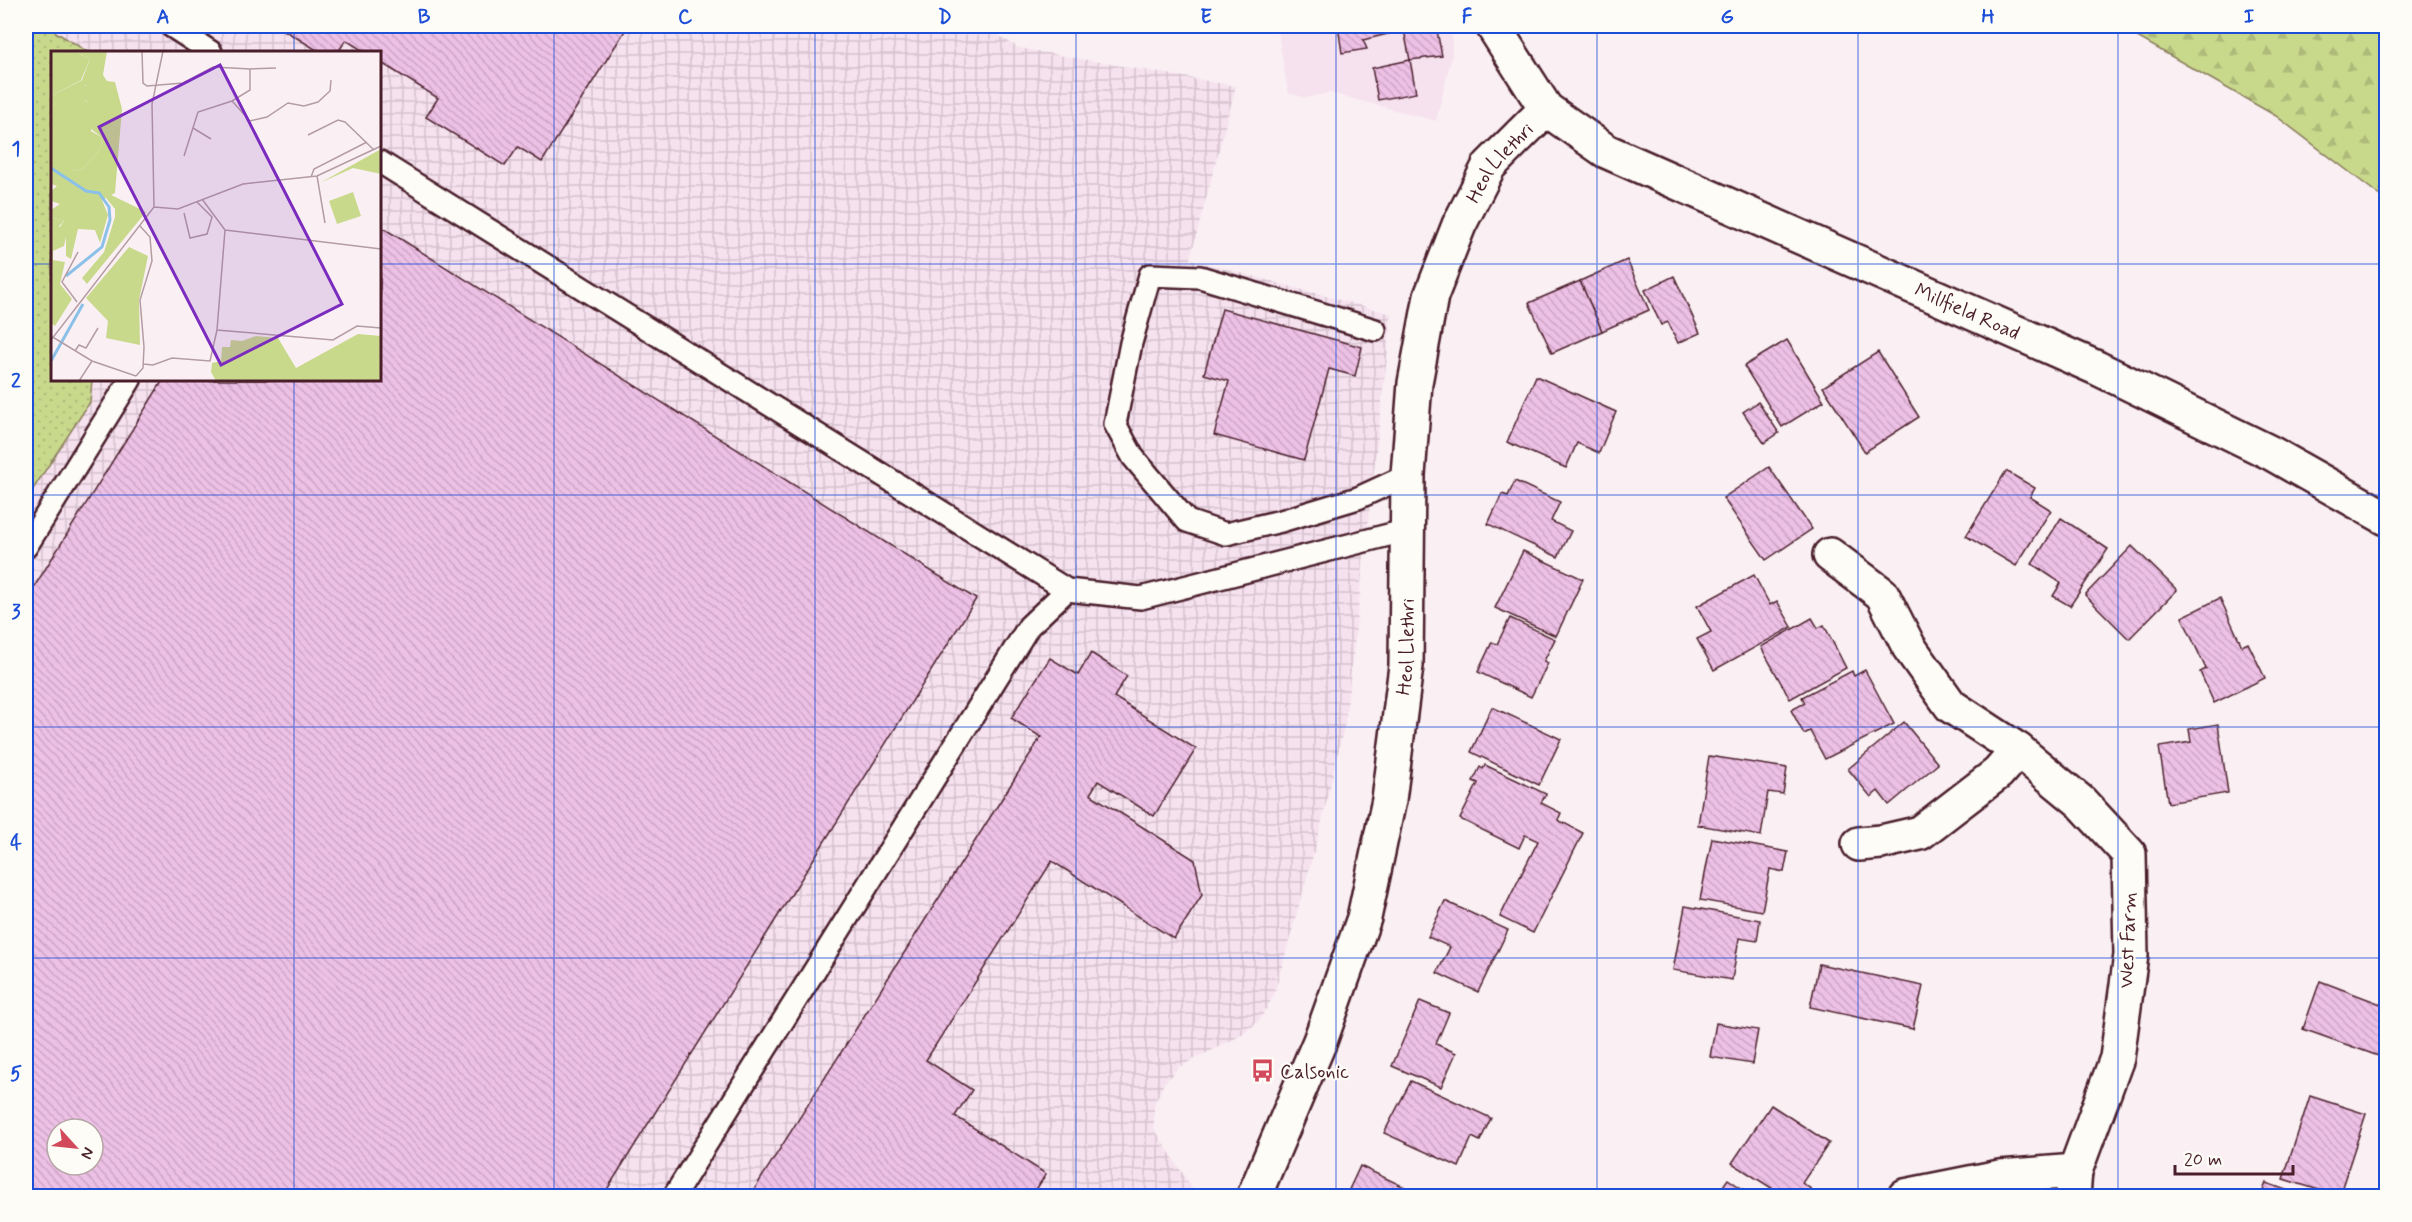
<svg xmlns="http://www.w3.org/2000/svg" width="2412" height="1222" font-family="Mynerve,sans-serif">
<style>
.built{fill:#f6e2ef}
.industrial{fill:url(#industrial-grid);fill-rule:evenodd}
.grass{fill:url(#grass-dots);stroke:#8a7c5c;stroke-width:1.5}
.forest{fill:url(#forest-firs);stroke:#8a7c5c;stroke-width:1.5}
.building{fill:url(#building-back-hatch);stroke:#4a1f2b;stroke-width:1.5;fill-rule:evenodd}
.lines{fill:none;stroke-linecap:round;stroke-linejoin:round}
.lane-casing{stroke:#4a1f2b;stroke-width:26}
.street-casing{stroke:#4a1f2b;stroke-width:38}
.secondary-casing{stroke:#4a1f2b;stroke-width:38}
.primary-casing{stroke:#4a1f2b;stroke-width:38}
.lane{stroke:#fdfcf7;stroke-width:21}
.street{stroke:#fdfcf7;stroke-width:33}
.secondary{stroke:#fdfcf7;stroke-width:33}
.primary{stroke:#fdfcf7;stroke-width:33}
.grid{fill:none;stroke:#1d4ed8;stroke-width:1.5;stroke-opacity:0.55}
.labels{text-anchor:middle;stroke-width:4.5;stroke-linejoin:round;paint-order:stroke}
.street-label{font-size:20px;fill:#4a1f2b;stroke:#fdfcf7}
.poi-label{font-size:20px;fill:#4a1f2b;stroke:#fdfcf7;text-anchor:start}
.inset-river{fill:none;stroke:#8bc1e9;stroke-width:3}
.inset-road{fill:none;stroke:#b49ca3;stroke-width:1.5}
.view{fill:#7b2cbf;fill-opacity:0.15;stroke:#7b2cbf;stroke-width:3}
.inset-edge{fill:none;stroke:#4a1f2b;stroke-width:3}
.neatline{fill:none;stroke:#1d4ed8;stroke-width:2}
.grid-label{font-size:20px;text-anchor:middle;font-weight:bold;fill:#1d4ed8}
</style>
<defs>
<pattern id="industrial-grid" width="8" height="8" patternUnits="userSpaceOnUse" patternTransform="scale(1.5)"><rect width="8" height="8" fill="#f6e2ef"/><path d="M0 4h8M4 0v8" fill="none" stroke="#d4c1cd"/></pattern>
<pattern id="grass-dots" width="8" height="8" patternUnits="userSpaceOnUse" patternTransform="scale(1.5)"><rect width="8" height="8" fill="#c9d98c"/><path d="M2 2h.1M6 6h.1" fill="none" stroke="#aeba79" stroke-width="1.8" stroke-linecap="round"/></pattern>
<pattern id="forest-firs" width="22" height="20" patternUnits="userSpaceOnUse" patternTransform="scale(1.5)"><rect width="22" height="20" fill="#c9d98c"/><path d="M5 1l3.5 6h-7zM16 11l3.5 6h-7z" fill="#aeba79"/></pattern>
<pattern id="building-back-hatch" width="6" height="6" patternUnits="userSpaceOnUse" patternTransform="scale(1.5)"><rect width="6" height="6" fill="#edc0e5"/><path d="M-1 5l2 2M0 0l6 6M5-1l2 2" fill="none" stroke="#cda5c5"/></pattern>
</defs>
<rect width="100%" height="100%" fill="#faf0f3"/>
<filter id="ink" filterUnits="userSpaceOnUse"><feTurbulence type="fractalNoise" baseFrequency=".0167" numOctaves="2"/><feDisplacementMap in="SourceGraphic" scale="12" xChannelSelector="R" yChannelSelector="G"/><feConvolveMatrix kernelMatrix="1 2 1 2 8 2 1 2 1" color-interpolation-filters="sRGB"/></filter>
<g filter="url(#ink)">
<path class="built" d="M1277 26H1436L1437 30 1452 28V56L1436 121 1330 93 1305 98 1288 93Z"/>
<path class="industrial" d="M26 26H983L1019 48 1236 86 1190 259 1392 314 1345 723 1318 838 1274 995 1259 1021 1242 1035 1179 1067 1164 1083 1154 1105V1128L1197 1196H26ZM52 52H380V380H52ZM57 1129H93V1165H57Z"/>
<path class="grass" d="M26 26H46L88 52H52V380H92L90 402 26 500Z"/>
<path class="forest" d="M2118 26H2386V200L2276 116Z"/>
<g class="building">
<path d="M277 26H628L542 162 518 147 505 166 426 117 438 98 380 62V52H365L346 40 338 52H320Z"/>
<path d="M1338 26H1436L1442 56 1410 60 1404 30 1363 40 1367 49 1342 53Z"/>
<path d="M1410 60 1416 93 1378 100 1372 68Z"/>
<path d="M380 226 976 599 603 1196H26V600L163 380H380ZM57 1129H93V1165H57Z"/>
<path d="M1627 260 1649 310 1602 331 1580 281Z"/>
<path d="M1674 276 1700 333 1678 343 1668 322 1661 325 1645 290Z"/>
<path d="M1580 281 1602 331 1552 353 1529 303Z"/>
<path d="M1222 309 1362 347 1355 376 1329 369 1304 460 1214 435 1229 381 1204 374Z"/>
<path d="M1787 340 1824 401 1782 427 1744 366Z"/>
<path d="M1878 352 1919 417 1865 452 1823 387Z"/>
<path d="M1536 376 1616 412 1599 453 1577 443 1566 468 1507 442Z"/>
<path d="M1758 402 1779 433 1764 443 1743 412Z"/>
<path d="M1769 467 1812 529 1766 560 1723 498Z"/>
<path d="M2006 471 2035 488 2030 497 2051 510 2016 566 1966 536Z"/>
<path d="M1515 481 1560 502 1551 521 1571 531 1558 557 1488 524 1502 494 1508 496Z"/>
<path d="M2061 518 2108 549 2070 606 2053 596 2061 583 2032 564Z"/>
<path d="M2132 546 2177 590 2129 639 2085 595Z"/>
<path d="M1523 551 1583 579 1556 636 1495 608Z"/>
<path d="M1754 575 1770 605 1777 601 1792 627 1714 670 1697 639 1711 632 1697 606Z"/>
<path d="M2220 598 2242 646 2248 643 2265 678 2214 703 2200 672 2206 669 2182 617Z"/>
<path d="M1510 618 1555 639 1544 661 1548 663 1531 697 1478 672 1492 642 1497 644Z"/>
<path d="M1812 618 1818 628 1824 625 1846 668 1790 699 1761 647Z"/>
<path d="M1091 653 1127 676 1114 697 1196 749 1154 816 1098 781 1090 794 1195 860 1202 895 1174 939 1052 861 926 1060 972 1090 955 1116 1046 1174 1032 1196H750L1041 737 1011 718 1050 658 1078 675Z"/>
<path d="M1865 670 1894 724 1825 759 1810 731 1804 734 1791 710 1805 703 1802 697 1852 671 1854 676Z"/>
<path d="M1492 707 1561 739 1539 785 1471 752Z"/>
<path d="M1904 722 1938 764 1889 805 1878 791 1871 797 1848 769Z"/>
<path d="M2218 724 2228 793 2168 803 2159 747 2191 742 2189 729Z"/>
<path d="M1709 756 1787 768 1783 794 1768 792 1761 836 1698 825Z"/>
<path d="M1485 765 1546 794 1541 803 1561 813 1558 820 1583 833 1533 933 1500 917 1538 841 1525 835 1519 848 1460 819 1478 783 1473 781 1480 767 1483 769Z"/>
<path d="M1712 838 1788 852 1784 872 1770 869 1762 911 1700 900Z"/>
<path d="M1445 901 1508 930 1478 992 1437 973 1450 947 1428 937Z"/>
<path d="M1685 906 1760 920 1757 941 1739 938 1732 980 1673 970Z"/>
<path d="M1819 964 1923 986 1913 1029 1810 1007Z"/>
<path d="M2320 981 2386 1006V1053L2384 1058 2303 1029Z"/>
<path d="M1420 1001 1449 1013 1436 1044 1456 1053 1441 1087 1392 1066Z"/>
<path d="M1716 1023 1758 1030 1752 1064 1710 1057Z"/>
<path d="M1411 1081 1491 1118 1480 1141 1472 1137 1459 1167 1384 1133Z"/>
<path d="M2310 1096 2366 1114 2339 1196 2283 1179Z"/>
<path d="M1771 1105 1829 1143 1802 1183 1811 1189 1806 1196H1784L1732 1163Z"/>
<path d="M1360 1166 1411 1190 1408 1196H1346Z"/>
<path d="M1728 1179 1753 1196H1716Z"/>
<path d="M2266 1183 2304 1196H2261Z"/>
</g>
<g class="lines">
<defs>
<g id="lane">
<path d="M171 26 211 52"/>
<path d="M380 162 1067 590 1141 598 1408 530"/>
<path d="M1375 330 1200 277 1150 275 1131 343 1115 424 1133 457 1187 521 1226 534 1281 521 1358 498 1408 475"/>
<path d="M26 547 130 380"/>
<path d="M674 1196 1029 626 1067 590"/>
</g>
<g id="street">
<path d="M1830 555 1882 594 1909 647 1951 706 2018 750 2081 802 2129 854 2131 955 2117 1058 2075 1171"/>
<path d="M1859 844 1881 842 1920 833 1998 773 2018 750"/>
<path d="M1905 1196 2000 1177 2075 1171 2073 1196"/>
</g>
<g id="secondary">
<path id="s1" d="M1254 1196 1320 1041 1364 918 1389 800 1406 666 1408 475 1415 383 1431 296 1459 225 1489 166 1546 109"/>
</g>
<g id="primary">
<path id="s2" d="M1493 26 1546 109 1606 151 2097 368 2271 453 2386 518"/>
</g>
</defs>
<use href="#lane" class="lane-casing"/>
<use href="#street" class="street-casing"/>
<use href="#secondary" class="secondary-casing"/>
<use href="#primary" class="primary-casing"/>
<use href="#lane" class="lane"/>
<use href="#street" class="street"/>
<use href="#secondary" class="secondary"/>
<use href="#primary" class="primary"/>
</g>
</g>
<path class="grid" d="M294 26V52M554 26V1196M815 26V1196M1076 26V1196M1336 26V1196M1597 26V1196M1858 26V1196M2118 26V1196M26 264H52M380 264H2386M294 380V1196M26 495H2386M26 727H2386M26 958H2386"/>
<defs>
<symbol id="bus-bare" viewBox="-9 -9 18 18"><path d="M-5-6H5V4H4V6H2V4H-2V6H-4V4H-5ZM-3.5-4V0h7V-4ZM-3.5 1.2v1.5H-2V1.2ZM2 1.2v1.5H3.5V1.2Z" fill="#d1495b" stroke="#fdfcf7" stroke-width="2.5" paint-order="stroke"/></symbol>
</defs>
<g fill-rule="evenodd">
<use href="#bus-bare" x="1246" y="1054" width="33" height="33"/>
</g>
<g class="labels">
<g class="street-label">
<text dy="7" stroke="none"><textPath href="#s1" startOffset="1078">Heol Llethri</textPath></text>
<text dy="7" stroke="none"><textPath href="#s2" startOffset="567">Millfield Road</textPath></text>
<text dy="7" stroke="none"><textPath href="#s1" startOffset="574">Heol Llethri</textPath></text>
<text transform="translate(2127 940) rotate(-88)" y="7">West Farm</text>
</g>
<g class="poi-label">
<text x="1280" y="1078">Calsonic</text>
</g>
</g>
<g transform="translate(51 51)">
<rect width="330" height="330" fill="#faf0f3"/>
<path d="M0 0H23L39 8 30 29 0 45ZM30 35H35L34 49 41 55 40 80 50 86 51 96 32 118 22 120 0 102V56ZM58 143 95 161 36 233 31 227 53 201 64 166V158L55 147ZM0 166 13 170 8 175 15 186 13 195 2 200V209L14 211 9 233 21 248 4 275 0 272ZM307 283 330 285V330H165L160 321 161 312 170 310 171 296H179L180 289 191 290 205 285 227 287 245 317Z" fill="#c9d98c"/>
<path d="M23 0H56L52 24 56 30 64 31 71 58 64 142 51 149 57 164 49 192 44 179 27 178 20 208 15 205V186L4 183 13 170 0 166V159L9 153 0 150V140L6 135 0 133V102L19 112 22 120 32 118 51 96 50 86 34 73 33 64 41 56 31 45 35 34 0 56V45L31 29 39 8ZM330 98V123L302 117 269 132Z" fill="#c9d98c"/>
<path d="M78 196 97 205 88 249 89 294 55 287 57 270 35 247Z" fill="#c9d98c"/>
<path d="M302 141 310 165 286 173 278 150ZM222 290 245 330H171L166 320Z" fill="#c9d98c"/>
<path class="inset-river" d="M0 117 35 140 48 142 58 156 59 169 51 196 15 225M0 310 32 253"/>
<path class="inset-road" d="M91 0 92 32 96 35 132 32 162 16 199 18V39L181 50 199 70 216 66 237 52 253 55 267 51 279 40 280 29M199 18 225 17M142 77 160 88M257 84 287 69 294 71 323 99M133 105 147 61 181 50M266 125 274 172M260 126 263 118 316 91M151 148 174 179 166 279 282 289 306 275 330 277M103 156 127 158 192 133 266 125 330 95M133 162 139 187 156 183 161 166 146 151M174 179 330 198M26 251 11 231 27 201M0 285 41 310 85 325M0 289 103 156 101 53 112 0M24 300 28 294 35 297 47 277M92 313 102 314 121 307 159 310 166 279M85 325 92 317 93 296 89 249 101 210 99 186 89 175M28 330 41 310"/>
<path class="view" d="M169 14 291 253 170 314 48 76Z"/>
<rect width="330" height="330" class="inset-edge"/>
</g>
<rect width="2412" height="1222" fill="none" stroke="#fdfcf7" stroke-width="66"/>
<g transform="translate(75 1147) rotate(117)"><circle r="28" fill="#fdfcf7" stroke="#b5a4a5" stroke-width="1.5"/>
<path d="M0-4.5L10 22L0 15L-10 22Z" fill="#d1495b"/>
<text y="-9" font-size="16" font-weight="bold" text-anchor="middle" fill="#4a1f2b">N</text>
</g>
<path d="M2175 1165v9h118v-9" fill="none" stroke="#4a1f2b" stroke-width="3"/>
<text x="2184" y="1165" font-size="18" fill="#4a1f2b" stroke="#fdfcf7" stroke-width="4.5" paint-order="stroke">20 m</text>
<rect x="33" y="33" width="2346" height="1156" class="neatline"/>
<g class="grid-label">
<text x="163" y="23">A</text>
<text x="424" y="23">B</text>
<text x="685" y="23">C</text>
<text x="945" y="23">D</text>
<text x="1206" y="23">E</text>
<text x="1467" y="23">F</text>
<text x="1727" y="23">G</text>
<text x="1988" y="23">H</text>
<text x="2249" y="23">I</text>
<text x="16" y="155">1</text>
<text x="16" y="387">2</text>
<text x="16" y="618">3</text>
<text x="16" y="849">4</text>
<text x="16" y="1080">5</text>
</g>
</svg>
